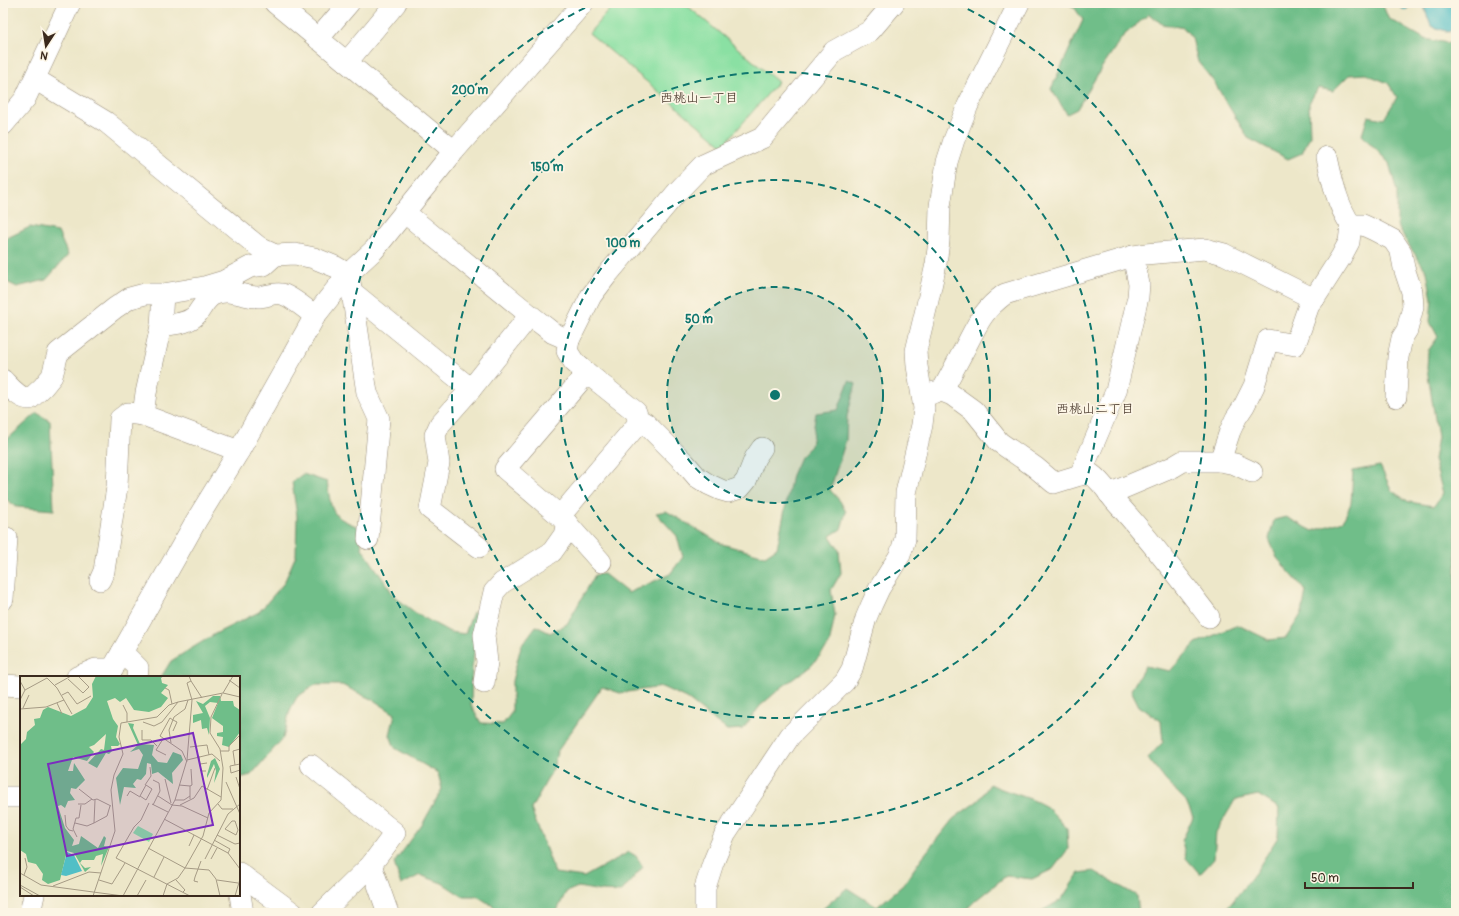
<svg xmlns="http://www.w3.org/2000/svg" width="1459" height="916" font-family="Pangolin,'Klee One',sans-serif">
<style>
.green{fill:#8ae0a3;stroke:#628560}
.forest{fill:#6fbe89;stroke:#557454}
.water{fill:#51bfc6;stroke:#467472}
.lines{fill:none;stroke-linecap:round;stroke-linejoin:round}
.minor-casing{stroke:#948874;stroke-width:22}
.minor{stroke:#fff;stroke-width:21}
.ring{fill:none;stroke:#0f766e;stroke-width:2;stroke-dasharray:7 5}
.labels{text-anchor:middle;stroke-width:3.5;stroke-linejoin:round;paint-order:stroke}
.neighbourhood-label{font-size:13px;fill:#3b2a1e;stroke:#fcf5e5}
.inset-road{fill:none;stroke:#a69b85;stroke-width:1}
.view{fill:#7b2cbf;fill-opacity:0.15;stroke:#7b2cbf;stroke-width:2}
.inset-edge{fill:none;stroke:#3b2a1e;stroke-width:2}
.centre{fill:#0f766e;stroke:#fcf5e5;stroke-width:2}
.ring-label{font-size:12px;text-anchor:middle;font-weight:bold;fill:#0f766e;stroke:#fcf5e5;stroke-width:3.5;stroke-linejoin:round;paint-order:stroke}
</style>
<rect width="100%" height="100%" fill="#fcf5e5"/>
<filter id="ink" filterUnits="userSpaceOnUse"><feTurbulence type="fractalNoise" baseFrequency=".025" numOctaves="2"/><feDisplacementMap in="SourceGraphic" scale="8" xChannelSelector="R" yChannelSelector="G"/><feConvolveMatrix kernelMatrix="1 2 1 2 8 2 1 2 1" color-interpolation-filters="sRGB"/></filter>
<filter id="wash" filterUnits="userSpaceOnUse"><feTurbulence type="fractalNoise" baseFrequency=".012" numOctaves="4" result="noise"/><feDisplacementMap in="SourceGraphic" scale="16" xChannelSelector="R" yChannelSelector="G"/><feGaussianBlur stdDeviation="0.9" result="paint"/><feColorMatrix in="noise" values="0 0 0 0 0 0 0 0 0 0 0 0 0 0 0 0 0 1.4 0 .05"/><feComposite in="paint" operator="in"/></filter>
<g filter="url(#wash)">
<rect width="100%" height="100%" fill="#ede7c9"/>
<path class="green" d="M615 3H684L778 82 723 146 589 33Z"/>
<g class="forest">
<path d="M1066 3H1382L1388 18 1425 39 1448 43 1456 38V913H1221L1230 905 1255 873 1278 837 1279 808 1258 795 1235 800 1216 832 1214 859 1200 874 1186 858 1182 841 1193 817 1186 801 1166 781 1148 758 1163 742 1161 721 1139 706 1131 690 1145 666 1170 671 1196 643 1238 625 1269 640 1286 638 1302 613 1306 591 1277 558 1269 539 1274 520 1286 517 1313 531 1343 521 1351 503 1353 471 1380 466 1392 491 1409 502 1434 506 1443 493 1434 460 1438 437 1427 369 1428 351 1438 337 1430 322 1432 299 1427 272 1410 247 1397 225V192L1389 163 1362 135 1368 116 1384 119 1397 97 1388 83 1366 74 1349 75 1333 91 1318 88 1309 103 1310 136 1302 153 1288 159 1248 138 1214 82 1198 62 1192 38 1184 28 1162 24 1149 14 1123 36 1102 67 1077 109 1067 114 1051 89 1083 20 1074 7Z"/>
<path d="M30 227 58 232 68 255 46 280 17 287 3 280V240Z"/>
<path d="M849 381 856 384 847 416 846 440 830 490 840 501 846 512 841 529 830 536 839 550 841 573 831 590 835 615 829 645 811 666 782 687 760 706 743 729 727 730 686 698 662 687 620 693 602 687 557 752 553 769 531 809 555 873 584 877 629 852 636 856 643 867 621 892 601 891 578 887 566 892 556 913H523L520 910 501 911 477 896H462L442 883 420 875 401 885 394 863 422 825 442 789 438 773 395 748 390 735 395 714 375 701 342 685H315L297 697 290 710 283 738 251 775 239 778V677H161L171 661 215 634 259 612 284 583 296 555 297 516 292 482 303 474 327 482C332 511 329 516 359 527L362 548 395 597 417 614 450 632 465 634 473 612 479 616 472 668 471 705 481 723 503 724 512 712V681L521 646 536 626 550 633 567 624 595 575 604 574 628 593 670 574 683 557 677 536 656 513 666 511 722 544 765 556 777 548 792 475 800 457 811 446 816 413 838 410Z"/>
<path d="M37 413 50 421 54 510 17 507 3 497V443Z"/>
<path d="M990 784C1008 793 1028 796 1045 806 1053 812 1060 821 1067 828L1068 849 1053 869 1032 879 1006 876 976 900 963 913H818L847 888 877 907 903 885 921 859 953 819 979 800Z"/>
<path d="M1094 871 1137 896 1139 913H1038L1061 900 1079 873Z"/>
</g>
<path class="water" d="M1396 3H1456V26L1449 32 1431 26 1423 4H1412L1405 11Z"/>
</g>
<g filter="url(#ink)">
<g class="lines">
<defs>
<g id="minor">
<path d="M275 3 454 151"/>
<path d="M318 39 349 3"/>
<path d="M347 62 396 3"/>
<path d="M35 79 106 122 260 248 275 255 295 254 314 258 336 267 348 274 352 292 471 389"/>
<path d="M3 125 25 99 70 3"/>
<path d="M404 212 530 315 553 333 569 340 567 351 574 362 587 373"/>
<path d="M1351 225H1363L1374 230 1393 240 1401 252 1404 268 1412 292 1413 307 1407 330 1402 338 1398 357 1396 397"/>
<path d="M352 292 367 393 379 419 368 539"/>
<path d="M163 294 161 326 146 393 143 415 239 451"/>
<path d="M161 326C173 324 189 324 197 314 202 307 206 299 213 295 228 287 243 297 258 297 266 297 274 292 282 294 292 297 306 309 315 316"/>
<path d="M569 340 591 296 607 275 678 191 703 165 762 138 834 51 870 31 894 3"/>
<path d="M587 373 636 412 638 419 637 425 560 516 505 469Z"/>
<path d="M3 380C10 387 19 399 30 399L43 387 52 376 58 353 115 308 130 298 145 294H163L204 287 224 281 250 267 264 265 275 255"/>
<path d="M942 391C950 376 958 361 966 346 978 323 983 310 1005 294L1133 256 1145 254 1205 249 1224 254 1314 299"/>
<path d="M928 395 935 392 942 391 952 395 974 411 999 442 1035 467 1054 483 1080 475 1091 474C1101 481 1107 491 1115 501 1149 538 1179 578 1209 617"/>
<path d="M638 419 645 423 685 463 697 477 708 484 721 490 728 492 740 488 746 481 755 458 762 448"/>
<path d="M1220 461 1230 431 1236 418 1244 406 1254 386 1268 340 1295 345 1309 305 1314 299 1341 257 1349 242 1351 225C1337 205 1332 180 1327 157"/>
<path d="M1080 475 1116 391 1138 297 1139 284 1133 256"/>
<path d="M1109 494 1173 467 1183 461H1220L1235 464 1252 472"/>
<path d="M560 516 601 562"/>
<path d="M3 537 7 538 3 599"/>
<path d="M479 547 430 509 439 463 435 435 440 424 471 389 530 315"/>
<path d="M100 580 104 571 117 487 120 419 128 413 143 415"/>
<path d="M122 652 138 668 137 677"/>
<path d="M77 677 96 669H113"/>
<path d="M108 677 196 521 239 451 315 316 348 274 374 250 454 151 583 3"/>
<path d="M484 683 487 662 484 635 494 592 502 583 552 552 564 535 567 523"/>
<path d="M3 685 21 686"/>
<path d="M311 765 395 833 371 865 322 913"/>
<path d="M3 797H21"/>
<path d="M371 865 388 913"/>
<path d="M239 873 293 913"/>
<path d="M239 888 243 913"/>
<path d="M30 913 34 895"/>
<path d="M705 913V888L713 863 725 834 790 736 845 681 852 669 866 618 872 604 879 589 900 555 905 539 906 493 922 425 924 408 917 366 916 351 927 305 936 264 939 241 940 206 947 162 954 140 968 105 1019 3"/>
</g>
</defs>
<use href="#minor" class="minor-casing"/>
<use href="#minor" class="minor"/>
</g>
</g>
<circle cx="775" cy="395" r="108" fill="#0f766e" fill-opacity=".12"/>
<g class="ring">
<circle cx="775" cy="395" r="108"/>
<circle cx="775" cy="395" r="215"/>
<circle cx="775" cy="395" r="323"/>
<path d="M957 4A431 431 0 1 1 593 4"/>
</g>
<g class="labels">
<g class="neighbourhood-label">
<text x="699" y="102">西桃山一丁目</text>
<text x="1095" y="413">西桃山二丁目</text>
</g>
</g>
<g transform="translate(20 676)">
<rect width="220" height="220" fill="#ede7c9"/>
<path d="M118 150 133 158 129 166 113 157Z" fill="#8ae0a3"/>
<path d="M76 0H144L141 2 142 7 148 9 141 17 148 22 141 31 129 36 114 34 106 22 100 26 95 22 87 25 93 43 98 50 96 61 100 68 98 70H91L92 75 89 78 86 77 77 92 68 87 81 73 84 74 86 58 74 69 69 71 74 76 67 85 53 81 48 95H53L54 87 65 104 56 113 51 112 50 117 55 124 48 125 45 132 41 129 38 130 45 152 54 164 52 170 59 168 61 160 78 172 84 160 86 162 84 170 89 171 81 190 83 178 76 180 74 184H62L60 187 65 192 71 191 65 196 54 177 47 175 40 204 28 208 22 204 23 198 16 188 8 186 6 178 0 174V69L6 63 7 56 15 49 14 43 20 42 23 34 28 31 51 40 66 32 73 21 72 8ZM193 20H200L201 25H213L214 30 220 34V56L209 71 202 69 203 61 197 60V57L203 56V50L192 42 198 27 190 26 185 30 190 42 189 59 187 52 182 53 181 44 173 47V39L183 37 176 25 183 28ZM108 47 114 48 113 52 120 68 134 69 132 79 138 86 147 87 153 76 161 79 163 84 152 97 153 108 138 96 132 98 131 88 127 87 126 98 121 104 117 103 113 108 116 112 104 111 100 129 96 102 103 92 118 93 123 79 119 73 110 76 118 69ZM195 82 200 93 194 107 196 95 194 88 187 102V99L191 85Z" fill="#6fbe89"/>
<path d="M47 176 54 179 62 195 46 200 41 199Z" fill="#51bfc6"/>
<path class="inset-road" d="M27 2 37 12 52 38M48 3 63 17 69 11 58 0M209 4 220 12M0 5 5 14 0 24M171 5 182 22M35 9 51 0M145 12 149 14 152 28M5 14 27 2M203 17 213 0M42 19 48 16 57 28 71 20M37 27 42 38M103 29 107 37V46M3 32 9 19M0 33 26 31 44 24M153 44 150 42 140 60 162 75 167 86M153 44 157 46 153 55M123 46 134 50 142 46 158 26M122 54V64H131L137 70M143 63 136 74 146 79M151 67 149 54 154 41 165 33 168 24M170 71 187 69 189 79M220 73 213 75 215 89 220 88M200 75H209V70L220 59M179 80 180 88 187 87M167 84 192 78 200 85M180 88 181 95H186M215 89 210 90 211 97 220 94M216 101 220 113M145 103 151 127M206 106 220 138M125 109 131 100 130 91M126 109 132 113 126 124 120 120ZM159 109 170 110V123M170 110 172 109 171 93M59 113 73 124 77 123 91 130M187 114 195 92M107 120 110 115 120 121M138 120 152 129 162 130 188 142M155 124H164L170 120M129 127 121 144 114 151 96 182 170 220M58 128H65L72 123M132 128 148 136M198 128 202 133H213M133 129 140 115 139 107 133 104M160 129 174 122 182 110 201 121M45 139 46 150 49 154 53 155M144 143 208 177 220 193M212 145H215L218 154 216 159 205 153ZM55 147 67 150 74 147 87 140 90 130M74 147 75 124M197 159 215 168 220 167M57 161 53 153 56 142H59L61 129M194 164 210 173 208 177M169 170 174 159M128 172 165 192 189 194 196 203 200 220M185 183 208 138 220 128M191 183 197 172M0 197 21 209 103 220M4 199 7 191 5 182M134 201 144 181M79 204 92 208 105 187M156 204 165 214 163 216M197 204 218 207M178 206 174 205 175 201 181 185M0 209 20 220M33 210 69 196 81 197M0 211 14 220M73 220 95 155 91 114 94 99 103 78 99 61 101 47 137 41 149 29 158 26 203 17 220 21M103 220 155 124 167 84 172 24 167 7 171 5 169 0M117 220 126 204M143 220 147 208 158 202 165 192 183 160 189 137 201 124 203 92 200 73 190 57 191 41 202 18M215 220 220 203"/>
<path class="view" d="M173 57 193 149 47 180 28 88Z"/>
<rect width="220" height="220" class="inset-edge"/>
</g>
<circle cx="775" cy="395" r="6" class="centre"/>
<g class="ring-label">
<text x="470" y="94">200 m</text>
<text x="547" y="171">150 m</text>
<text x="623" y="247">100 m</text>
<text x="699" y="323">50 m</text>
</g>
<rect width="1459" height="916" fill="none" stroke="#fcf5e5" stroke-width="16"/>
<g transform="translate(46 46) rotate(192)" stroke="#fcf5e5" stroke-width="3" paint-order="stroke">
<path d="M0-3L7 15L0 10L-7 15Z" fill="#3b2a1e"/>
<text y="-6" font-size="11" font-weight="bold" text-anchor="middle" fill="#3b2a1e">N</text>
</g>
<path d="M1305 882v6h108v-6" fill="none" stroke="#3b2a1e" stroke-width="2"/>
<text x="1311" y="882" font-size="12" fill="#3b2a1e" stroke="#fcf5e5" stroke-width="3" paint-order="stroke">50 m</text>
</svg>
